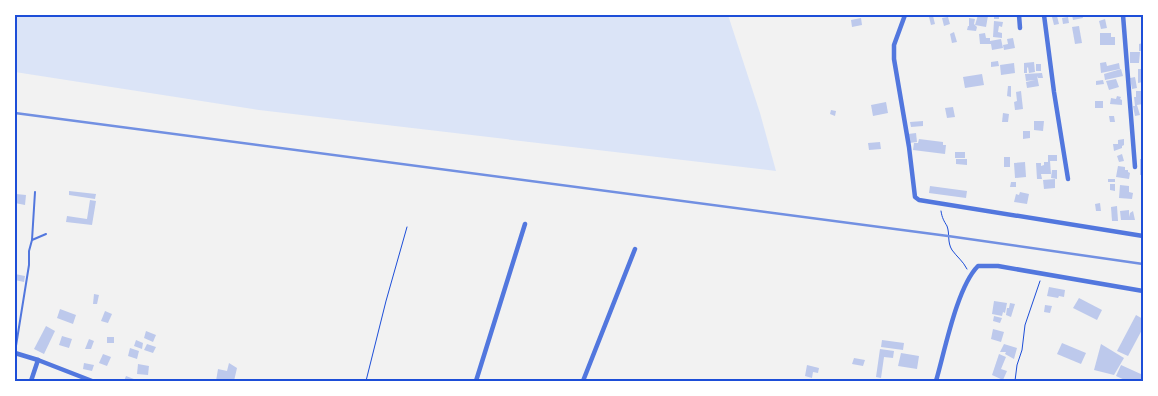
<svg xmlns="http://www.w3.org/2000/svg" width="1158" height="396" font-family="'IBM Plex Sans',sans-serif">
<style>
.green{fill:#dbe4f7}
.building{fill:#bdc9ec}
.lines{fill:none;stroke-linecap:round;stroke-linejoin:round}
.path{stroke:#1d4ed8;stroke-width:1}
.service{stroke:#5277de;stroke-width:2}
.minor{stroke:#5277de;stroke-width:4.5}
.rail{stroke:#7290e2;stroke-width:2.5}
.neatline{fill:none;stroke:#1d4ed8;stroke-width:2}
</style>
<rect width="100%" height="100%" fill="#f2f2f2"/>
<path class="green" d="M15 15H728L760 113 776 171 259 110 15 72Z"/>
<g class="building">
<path d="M978 15 988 16 986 27 975 25Z"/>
<path d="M994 15H1005V17L999 16V19H994Z"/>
<path d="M1072 15H1082L1083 18 1073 20Z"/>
<path d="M933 16 935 24 931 25 929 17Z"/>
<path d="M1057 16 1059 24 1054 25 1052 17Z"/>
<path d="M948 17 950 24 944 26 942 18Z"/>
<path d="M1068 17 1069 23 1063 24 1062 18Z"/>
<path d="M861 18 862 25 852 27 851 20Z"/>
<path d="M969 18 975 19 974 24 977 27 976 31 967 30 968 26H969Z"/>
<path d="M1105 19 1107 28 1101 29 1099 21Z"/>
<path d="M994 21 1003 22 1002 27 999 26 998 32 1002 33V38L993 37Z"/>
<path d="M1079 26 1082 43 1075 44 1072 27Z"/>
<path d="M954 32 957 42 952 43 950 34Z"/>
<path d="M985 33 986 38H990V41L1001 39 1003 48 992 50 991 44H980L979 34Z"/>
<path d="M1100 33H1111V37H1115V45H1100Z"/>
<path d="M1013 38 1015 48 1004 50 1003 45 1008 44 1007 39Z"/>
<path d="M1143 43V51H1139V44Z"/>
<path d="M1130 52H1140L1139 63H1130Z"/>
<path d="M998 61 999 66 991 67V62Z"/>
<path d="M1034 62 1035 72 1029 73 1028 67 1027 68V73H1024V63Z"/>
<path d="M1106 62 1107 66 1119 63 1120 69 1101 73 1100 63Z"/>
<path d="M1014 63 1015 73 1001 75 1000 65Z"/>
<rect x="1036" y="64" width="5" height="7"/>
<path d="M1121 69 1123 76 1105 80 1104 74Z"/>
<path d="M1138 69H1143V82L1138 83Z"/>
<path d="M1042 73 1043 78H1038L1037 76 1039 86 1027 88 1026 82 1035 80 1026 81 1025 74Z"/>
<path d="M982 74 984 85 965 88 963 77Z"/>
<path d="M1135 77 1137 88 1132 89 1130 78Z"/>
<path d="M1116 79 1119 87 1109 90 1106 81Z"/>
<path d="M1103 80 1104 84 1096 85V81Z"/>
<path d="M1008 86H1011V97L1007 96Z"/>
<path d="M1021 91 1023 109 1015 110 1014 102 1017 101 1016 92Z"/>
<path d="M1136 91H1143V96H1142L1143 104 1137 105 1140 115 1135 116 1133 106H1135L1134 97H1136Z"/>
<path d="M1117 96 1121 97 1120 99 1122 100V105L1110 104 1111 98 1116 99Z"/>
<rect x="1095" y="101" width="8" height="7"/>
<path d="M886 102 888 113 873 116 871 105Z"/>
<path d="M953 107 955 117 947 118 945 108Z"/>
<path d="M831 110 836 111 835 116 830 114Z"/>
<path d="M1003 113 1009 114 1008 122H1002Z"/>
<path d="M1109 116H1114L1115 122H1110Z"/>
<path d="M923 121V126L911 127 910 122Z"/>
<path d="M1034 121H1044L1043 131 1034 130Z"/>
<path d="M1023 131H1030V138L1023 139Z"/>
<path d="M916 133 917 142 909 143 908 134Z"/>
<path d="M919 139 943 142V145H946L945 154 913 150 914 143H918Z"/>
<path d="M1124 139V145L1122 146V148L1114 151 1113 144H1118V140Z"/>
<path d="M880 142 881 149 869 150 868 143Z"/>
<rect x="955" y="152" width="10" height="6"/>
<path d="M1122 154 1124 161 1119 162 1117 156Z"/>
<path d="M1048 155H1057V161H1050L1051 174H1041L1042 179H1037L1036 163H1041V166L1044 165V162H1048Z"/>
<rect x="1004" y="157" width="6" height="10"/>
<path d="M956 159H967V165L956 164Z"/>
<rect x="1140" y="159" width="3" height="16"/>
<path d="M1025 162 1026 177 1015 178 1014 163Z"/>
<path d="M1118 166 1125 167V170H1128V172L1130 173 1129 179 1116 177Z"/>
<path d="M1052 170H1057V179L1051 178Z"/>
<path d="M1055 179V188L1044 189 1043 180Z"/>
<rect x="1108" y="179" width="7" height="3"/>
<path d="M1011 182H1016V187H1010Z"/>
<path d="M1110 184H1115V191L1110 190Z"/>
<path d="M1120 185 1129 186V192L1133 193 1132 199 1119 198Z"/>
<path d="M930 186 967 191 966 198 929 193Z"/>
<path d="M69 191 96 194 95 199 69 195Z"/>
<path d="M1020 192 1029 194 1027 204 1014 202 1016 194 1019 195Z"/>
<path d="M16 194 26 195 25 205 15 203Z"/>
<path d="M90 200 96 201 92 225 66 222 67 216 87 219Z"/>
<path d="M1100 203 1101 211H1096L1095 204Z"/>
<path d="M1117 206 1118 221H1112L1111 207Z"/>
<path d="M1129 210V217L1130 213 1133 211 1135 220H1121L1120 211Z"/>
<path d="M15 274 25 276 24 282 15 280Z"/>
<path d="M1049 287 1065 290 1064 297 1059 296 1058 298 1047 296Z"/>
<path d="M94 294 99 295 97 304H93Z"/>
<path d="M1079 298 1102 310 1097 320 1073 308Z"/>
<path d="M994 301 1007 303 1005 313 1003 312 1002 316 992 314Z"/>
<path d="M1010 303 1015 304 1011 317 1006 315 1007 308H1009Z"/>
<path d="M1045 305 1052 306 1050 313 1044 312Z"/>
<path d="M60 309 76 315 73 324 57 318Z"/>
<path d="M105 311 112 314 108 323 101 321Z"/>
<path d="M1136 315 1143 319V328L1128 356 1117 351Z"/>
<path d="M994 316 1002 318 1000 323 993 321Z"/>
<path d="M46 326 55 331 44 354 34 349Z"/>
<path d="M993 329 1004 332 1001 342 991 339Z"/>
<path d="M146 331 156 335 153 342 144 338Z"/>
<path d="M62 336 72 339 69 348 59 345Z"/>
<rect x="107" y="337" width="7" height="6"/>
<path d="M89 339 94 341 91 349H85Z"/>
<path d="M136 340 143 343 142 349 134 346Z"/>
<path d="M882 340 904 343 903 350 881 347Z"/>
<path d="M1062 343 1086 353 1081 364 1057 354Z"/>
<path d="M147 344 156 347 153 353 144 350Z"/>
<path d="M1004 344 1017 348 1014 359 1005 354 1006 352H1000Z"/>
<path d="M1101 344 1124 358 1114 375 1094 370Z"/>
<path d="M130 348 139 351 137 359 128 356Z"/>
<path d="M880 349 894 351 893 358 884 357 881 378 876 377Z"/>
<path d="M901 353 919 356 917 369 898 366Z"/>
<path d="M103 354 111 357 107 366 99 363Z"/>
<path d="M999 354 1006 357 1001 369 1007 371 1003 380 992 375Z"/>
<path d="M854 358 865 360 863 366 852 364Z"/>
<path d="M84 363 94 365 92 371 83 369Z"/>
<path d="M229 363 237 368 234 381H216L218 369 227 371Z"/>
<path d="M138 364 149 366 148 375 137 374Z"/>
<path d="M807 365 819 368 818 373 813 372 812 378 805 376Z"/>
<path d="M1121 365 1143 375V381H1127L1116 376Z"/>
<path d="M126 376 139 381H124Z"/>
</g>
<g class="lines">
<g class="path">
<path d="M941 211C942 218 944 221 947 226 950 234 947 242 952 250 957 257 963 261 967 269"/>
<path d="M366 381 386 301 407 227"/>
<path d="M1015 381 1017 365 1022 350 1025 325 1040 281"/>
</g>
<g class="service">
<path d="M32 240 35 192"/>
<path d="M15 352 29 265V251L32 240 46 234"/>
</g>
<g class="minor">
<path d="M905 15 894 45V59L909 147 915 197 919 200 1143 236"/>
<path d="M1019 15 1020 28"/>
<path d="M1044 15 1054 92 1068 179"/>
<path d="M1123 15 1135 167"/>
<path d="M15 353 38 360 92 381"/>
<path d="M31 381 38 360"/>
<path d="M476 381 525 224"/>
<path d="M583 381 635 249"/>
<path d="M936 381C945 350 957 287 978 266H998L1143 291"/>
</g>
<path class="rail" d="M15 113 948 236 1143 264"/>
</g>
<rect width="1158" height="396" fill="none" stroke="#ffffff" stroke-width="32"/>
<rect x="16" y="16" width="1126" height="364" class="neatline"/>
</svg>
